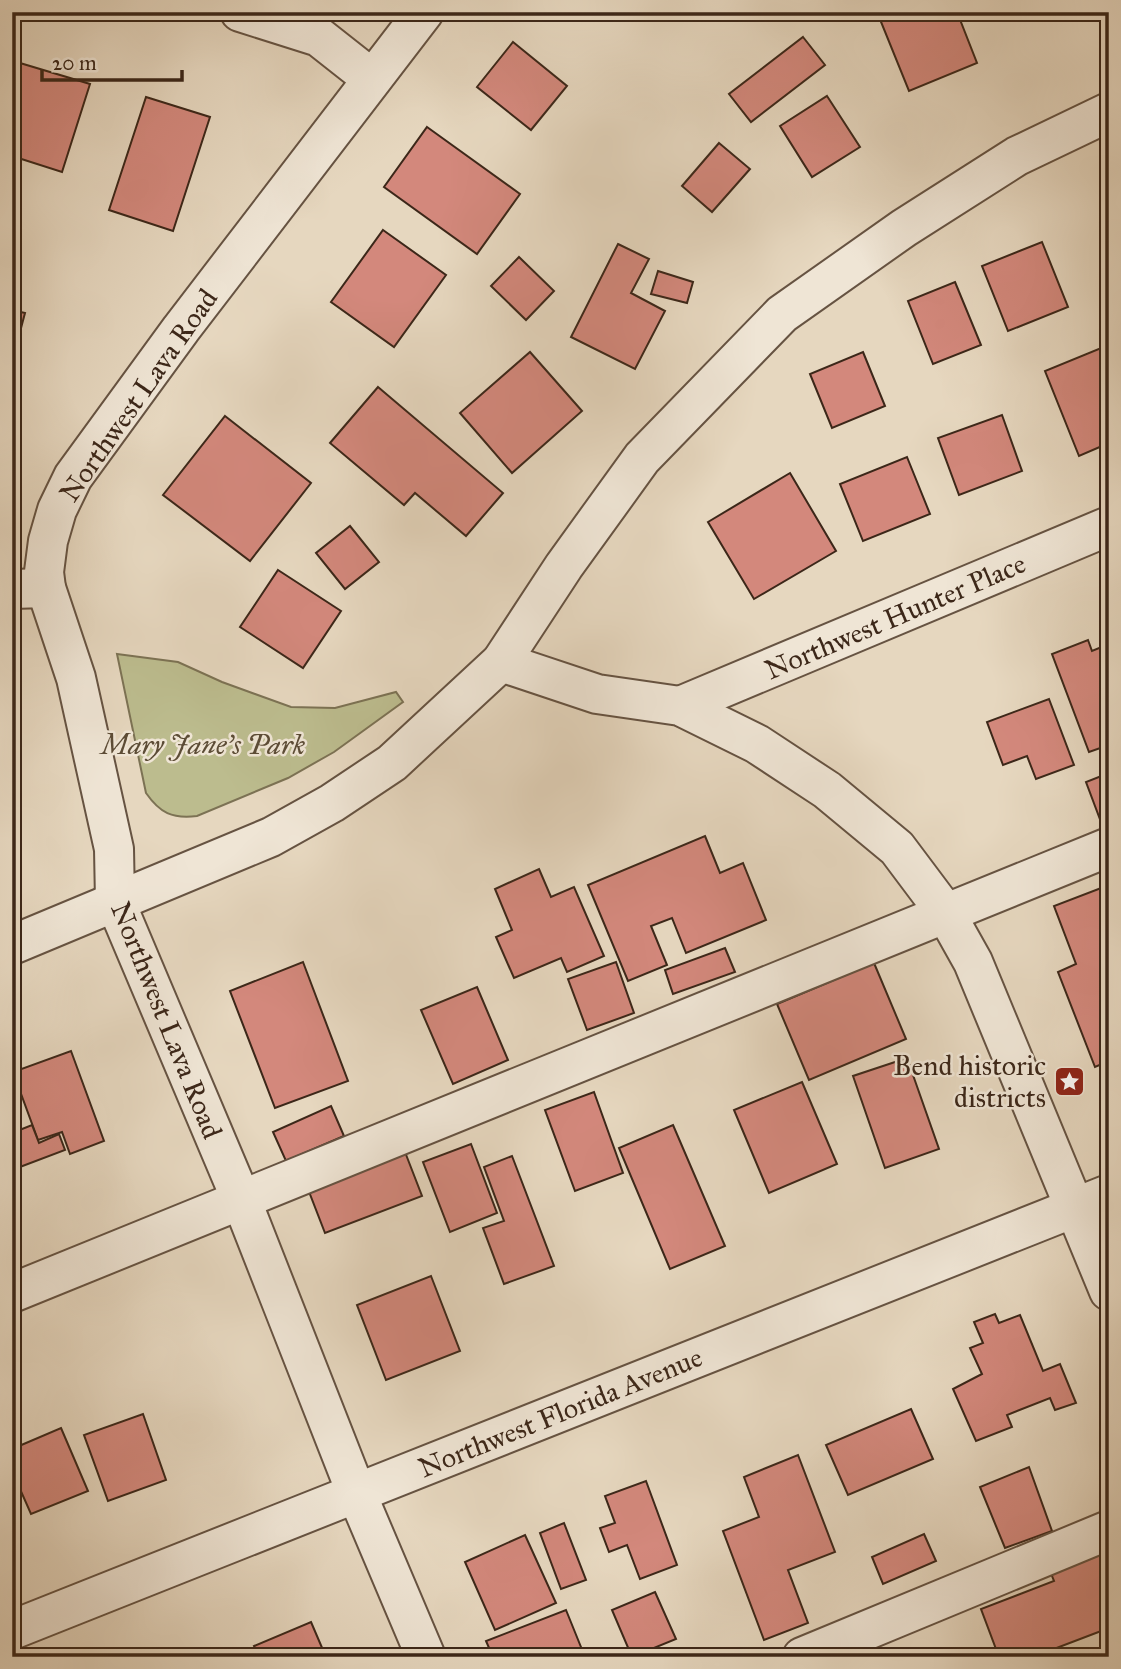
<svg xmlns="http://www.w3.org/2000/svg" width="1121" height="1669" font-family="'IM FELL Great Primer',serif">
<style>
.green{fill:#bcbc8e;stroke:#7c7254;stroke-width:2}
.building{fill:#d3887c;stroke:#3c2719;stroke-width:2}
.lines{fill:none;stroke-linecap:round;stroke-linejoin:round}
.minor-casing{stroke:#665342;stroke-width:42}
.minor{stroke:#efe5d5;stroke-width:38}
.labels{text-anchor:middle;stroke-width:5;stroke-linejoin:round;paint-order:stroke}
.street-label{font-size:28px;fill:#3c2719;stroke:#efe5d5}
.park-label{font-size:28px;font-style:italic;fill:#5c4c36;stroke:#efe5d5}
.poi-label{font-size:28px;fill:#3c2719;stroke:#efe5d5;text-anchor:end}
</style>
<rect width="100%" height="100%" fill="#e6d7bf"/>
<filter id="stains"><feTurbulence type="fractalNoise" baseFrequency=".00286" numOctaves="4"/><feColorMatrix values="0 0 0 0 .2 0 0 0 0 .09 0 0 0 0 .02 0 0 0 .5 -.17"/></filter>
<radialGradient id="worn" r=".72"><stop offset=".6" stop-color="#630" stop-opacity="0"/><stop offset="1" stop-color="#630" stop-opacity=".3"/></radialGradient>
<path class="green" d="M117 654 178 662 222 682 291 707 335 708 396 692 403 702 334 752 288 778 197 816C172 819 160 813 146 793Z"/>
<g class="building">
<path d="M877 12H957L977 63 909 91Z"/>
<path d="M803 37 825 65 751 122 729 94Z"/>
<path d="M513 42 567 86 531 130 477 87Z"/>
<path d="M20 63 90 84 62 172 12 156V86Z"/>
<path d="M827 96 860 147 812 177 780 126Z"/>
<path d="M146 97 210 117 173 231 109 210Z"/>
<path d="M427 127 520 194 477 254 384 187Z"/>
<path d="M719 143 750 169 712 212 682 186Z"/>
<path d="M383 230 446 275 394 347 331 302Z"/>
<path d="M1042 242 1068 307 1008 331 982 266Z"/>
<path d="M618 244 649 259 631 293 665 311 635 369 571 337Z"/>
<path d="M519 257 554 291 526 320 491 286Z"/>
<path d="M658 271 693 282 687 303 651 294Z"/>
<path d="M955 282 981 345 933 364 908 301Z"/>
<path d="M12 310 25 313 12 362Z"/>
<path d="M1106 346 1109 353V443L1079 456 1045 371Z"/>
<path d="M530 352 582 411 512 473 460 413Z"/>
<path d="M863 352 885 406 832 428 810 374Z"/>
<path d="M378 387 503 493 466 536 415 493 404 505 330 443Z"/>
<path d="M1002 415 1022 471 959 495 938 438Z"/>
<path d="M225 416 311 483 250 561 163 495Z"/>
<path d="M907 457 930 514 863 541 840 484Z"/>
<path d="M790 473 836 551 754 599 708 522Z"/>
<path d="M350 526 379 562 345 589 316 553Z"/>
<path d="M278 570 341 611 303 668 240 627Z"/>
<path d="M1088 640 1092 651 1109 644V745L1089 752 1052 654Z"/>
<path d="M1049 699 1074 765 1036 779 1027 756 1003 765 987 722Z"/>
<path d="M1109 773V819L1101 822 1086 782Z"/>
<path d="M705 836 720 873 743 863 766 920 686 953 672 918 651 926 667 965 628 981 588 885Z"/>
<path d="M539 869 551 897 574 887 604 956 567 972 561 958 514 978 496 937 512 930 495 889Z"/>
<path d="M1109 885V1061L1095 1067 1058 972 1076 964 1054 906Z"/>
<path d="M725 948 735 972 673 994 665 970Z"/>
<path d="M303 962 348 1081 275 1108 230 991Z"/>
<path d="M616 962 634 1013 587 1030 568 979Z"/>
<path d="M874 963 906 1039 809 1080 777 1004Z"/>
<path d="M477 987 508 1060 453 1084 421 1010Z"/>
<path d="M71 1051 104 1141 70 1154 62 1132 38 1140 13 1072Z"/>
<path d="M907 1058 939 1149 885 1168 853 1076Z"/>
<path d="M802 1082 837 1164 769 1193 734 1110Z"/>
<path d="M594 1092 623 1173 575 1191 545 1110Z"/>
<path d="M331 1106 344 1136 286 1161 273 1132Z"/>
<path d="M32 1125 39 1143 59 1134 65 1150 12 1170V1133Z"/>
<path d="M673 1125 725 1246 670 1269 619 1148Z"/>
<path d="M471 1144 497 1213 450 1232 423 1162Z"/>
<path d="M405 1152 422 1196 325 1233 308 1189Z"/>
<path d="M512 1156 554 1266 504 1284 483 1228 504 1221 484 1167Z"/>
<path d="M431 1276 460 1351 386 1380 357 1305Z"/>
<path d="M995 1314 999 1323 1020 1315 1043 1371 1060 1364 1076 1403 1055 1410 1050 1398 1007 1415 1012 1427 976 1441 953 1389 982 1374 970 1348 983 1343 974 1322Z"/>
<path d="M911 1409 933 1459 848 1495 826 1445Z"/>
<path d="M143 1414 166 1480 108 1501 84 1435Z"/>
<path d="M61 1428 88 1491 31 1514 12 1471V1449Z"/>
<path d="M798 1455 835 1552 788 1570 808 1623 764 1640 723 1531 759 1517 744 1477Z"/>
<path d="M1029 1467 1052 1531 1005 1548 980 1487Z"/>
<path d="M646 1481 677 1565 640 1579 627 1545 609 1552 600 1528 615 1523 605 1496Z"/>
<path d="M564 1523 586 1580 561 1589 540 1533Z"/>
<path d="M924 1534 936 1561 883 1584 872 1557Z"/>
<path d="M525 1535 556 1603 495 1630 465 1562Z"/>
<path d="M1109 1543V1628L1033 1657H999L981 1609 1054 1581 1048 1566Z"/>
<path d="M655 1592 676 1639 632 1657 612 1610Z"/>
<path d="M566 1610 585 1657H493L486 1641Z"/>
<path d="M311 1622 326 1657H259L254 1646Z"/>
</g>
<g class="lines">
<defs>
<g id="minor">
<path d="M240 12 319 37 371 78"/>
<path d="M424 12 181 329 73 477 57 510 48 541 44 572 46 588 76 678 114 849 115 901 241 1199 356 1492 426 1657"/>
<path d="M12 589 46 588"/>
<path d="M501 662 597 694 680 706 757 744 827 790 897 848 945 912 973 962 1109 1291"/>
<path d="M680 706 1109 526"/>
<path d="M12 945 271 837 332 803 392 763 501 662 564 566 642 458 782 314 904 228 1017 156 1109 112"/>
<path d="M12 1293 1109 847"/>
<path d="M12 1630 1109 1194"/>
<path d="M802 1657 1109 1530"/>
</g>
</defs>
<use href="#minor" class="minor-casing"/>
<use href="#minor" class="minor"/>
</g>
<defs>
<symbol id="sight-square" viewBox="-11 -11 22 22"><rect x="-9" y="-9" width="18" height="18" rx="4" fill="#8f2418" stroke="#efe5d5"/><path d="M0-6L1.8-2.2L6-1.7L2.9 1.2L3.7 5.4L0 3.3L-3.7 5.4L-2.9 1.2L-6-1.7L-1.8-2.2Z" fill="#fff"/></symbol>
</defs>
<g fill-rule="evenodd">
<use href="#sight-square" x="1052" y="1064" width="35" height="35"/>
</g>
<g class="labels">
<g class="street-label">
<text transform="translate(138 395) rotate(-55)" y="10">Northwest Lava Road</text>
<text transform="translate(895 616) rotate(-23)" y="10">Northwest Hunter Place</text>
<text transform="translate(167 1020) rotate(68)" y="10">Northwest Lava Road</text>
<text transform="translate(560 1412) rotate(-22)" y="10">Northwest Florida Avenue</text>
</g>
<g class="park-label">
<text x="203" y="754">Mary Jane's Park</text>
</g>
<g class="poi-label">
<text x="1046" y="1075">Bend historic<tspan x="1046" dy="32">districts</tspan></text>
</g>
</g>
<rect width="1121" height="1669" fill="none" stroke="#e6d7bf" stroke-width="42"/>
<rect x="14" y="14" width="1093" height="1641" fill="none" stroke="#3c2719" stroke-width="3.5"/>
<rect x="21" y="21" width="1079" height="1627" fill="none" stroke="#3c2719" stroke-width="2"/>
<path d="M42 70v10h140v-10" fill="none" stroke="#3c2719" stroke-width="3.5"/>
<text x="52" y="70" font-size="21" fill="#3c2719" stroke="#efe5d5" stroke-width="5" paint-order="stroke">20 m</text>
<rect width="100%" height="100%" filter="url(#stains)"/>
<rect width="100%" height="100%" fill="url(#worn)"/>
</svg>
